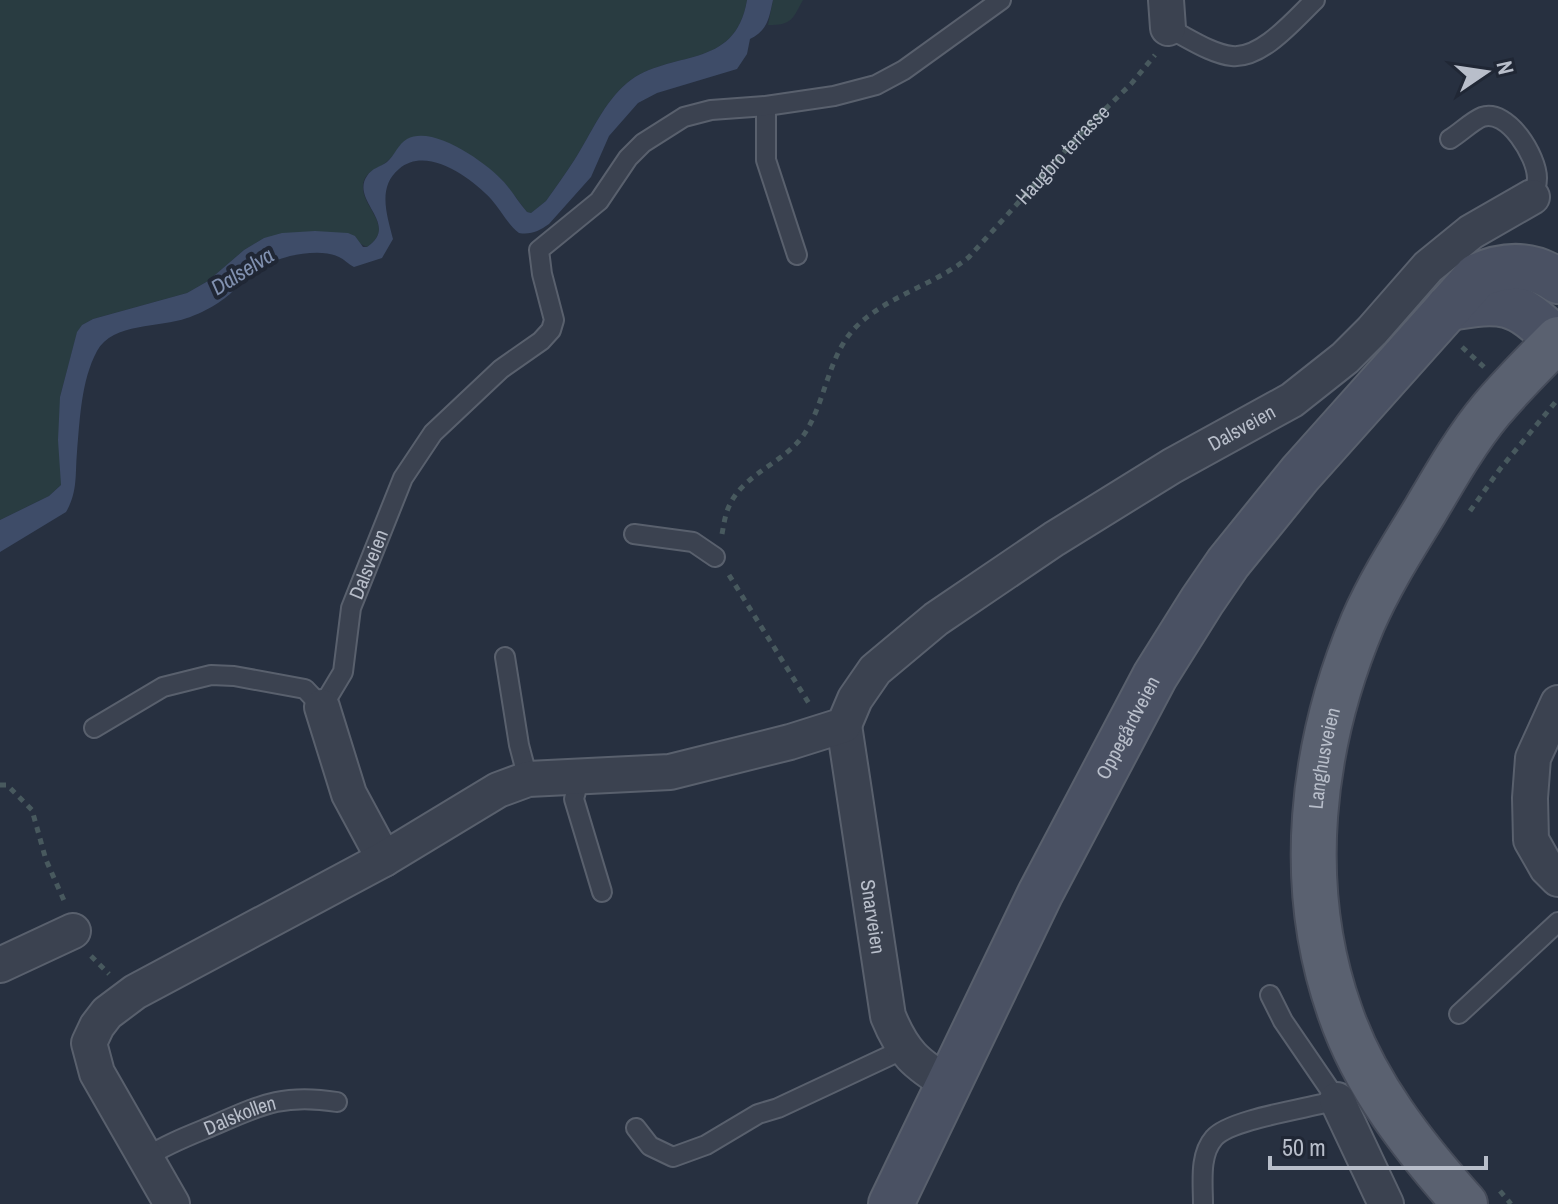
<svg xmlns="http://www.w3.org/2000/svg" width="1558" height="1204" font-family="'Archivo Narrow',sans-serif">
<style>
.green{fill:#293c41}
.water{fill:#3e4c68}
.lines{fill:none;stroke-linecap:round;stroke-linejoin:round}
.service-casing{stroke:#59606d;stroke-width:22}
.minor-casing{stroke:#59606d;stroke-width:38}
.secondary-casing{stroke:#59606d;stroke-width:48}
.primary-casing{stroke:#454b59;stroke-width:48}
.path{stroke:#48595e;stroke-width:5;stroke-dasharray:6 6;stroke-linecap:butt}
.service{stroke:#3b4250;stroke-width:18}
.minor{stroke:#3b4250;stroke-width:34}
.secondary{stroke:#4a5163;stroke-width:44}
.primary{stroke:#5a6170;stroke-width:44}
.labels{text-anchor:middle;stroke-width:8;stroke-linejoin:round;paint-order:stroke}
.street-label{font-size:20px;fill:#b8beca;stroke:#202735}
.water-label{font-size:22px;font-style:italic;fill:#8191b0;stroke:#202735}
</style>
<rect width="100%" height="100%" fill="#273040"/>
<g class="green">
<path d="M0 0H747C735 72 670 48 627 83 604 102 591 134 575 159 566 173 556 187 546 201L531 213 527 212 503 181 401 144C397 151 392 158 385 163 376 170 365 171 363 185 361 208 397 227 367 247L359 243 355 236 264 238 244 250 208 281 187 293 93 319 82 325 77 333 60 397 61 485 49 496 0 520Z"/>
<path d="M773 0H803C792 20 792 25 768 25Z"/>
</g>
<path class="water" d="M747 0H773C769 18 768 30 750 39L747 54 737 69 657 93 638 103 609 136 591 177 549 224C539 231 531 235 519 233 507 224 501 210 491 199 471 178 427 145 399 169 377 187 387 215 393 239L382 258 354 267C348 264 344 259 339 257 325 250 304 253 290 256 275 260 252 268 241 280 238 283 236 287 234 290 224 301 201 314 187 318 160 328 113 322 97 351 81 381 80 419 77 452 75 474 78 492 66 512L0 552V520L49 496 61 485 58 440 60 397 77 332 82 325 93 319 187 293 208 281 244 250 264 238 282 233 315 231 348 233 355 236 363 247H367C401 224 350 201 367 176 372 168 380 167 387 162 395 155 398 144 407 139 433 124 487 163 504 182 512 191 518 202 527 212L531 213 546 201C556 187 566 173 575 159 591 134 604 102 627 83 670 48 735 72 747 0Z"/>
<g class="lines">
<defs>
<g id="service">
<path d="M1168 28C1187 37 1211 54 1232 56 1262 59 1295 19 1315 0"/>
<path d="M766 106V160L797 255"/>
<path d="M1450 139C1460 133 1472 121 1482 117 1508 108 1537 157 1537 178 1537 185 1535 191 1532 197"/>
<path d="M634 534 693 542 715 557"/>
<path d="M505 657 519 745 528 779"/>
<path id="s2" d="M94 728 163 687 211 675 234 676 305 689 322 707 343 672 351 608 403 478 433 433 501 369 541 341 551 330 554 320 542 274 539 250 599 201 628 158 643 143 684 117 711 110 766 106 834 96 876 85 904 70 1001 0"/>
<path d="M580 776 574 799 602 892"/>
<path d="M1459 1014 1558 922"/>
<path d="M636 1128 650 1146 673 1157 706 1145 758 1114 778 1108 904 1049"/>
<path id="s3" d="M147 1157C167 1144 188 1136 210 1127 259 1106 281 1093 337 1102"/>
<path d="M1203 1204C1203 1183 1199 1155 1214 1138 1230 1119 1311 1108 1337 1100L1283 1021 1270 995"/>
</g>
<g id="minor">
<path d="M1166 0 1168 28"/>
<path d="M1558 703 1533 758 1530 798 1531 840 1547 868 1558 879"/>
<path d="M322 707 349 794 384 859"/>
<path id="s4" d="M844 725 888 1016C903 1053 916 1064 949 1084"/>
<path d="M0 965 73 931"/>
<path d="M1337 1100 1386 1204"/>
<path id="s5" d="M172 1204 97 1073 89 1043 97 1026 107 1013 135 992 384 859 498 790 528 779 670 772 790 742 844 725 855 699 875 670 936 619 1054 539 1172 466 1292 400 1345 358 1372 331 1428 267 1471 232 1532 197"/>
</g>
<g id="secondary">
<path d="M1448 308C1503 299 1516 299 1557 341"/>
<path id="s6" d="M891 1204 1040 894 1155 676 1202 601 1228 563 1300 474 1477 276C1506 263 1532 263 1558 281"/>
</g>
<g id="primary">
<path id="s7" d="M1465 1204C1414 1147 1365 1085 1340 1012 1295 885 1311 745 1363 622 1380 583 1403 547 1425 511 1445 477 1466 440 1491 410 1512 385 1535 362 1558 339"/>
</g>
</defs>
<use href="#service" class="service-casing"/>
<use href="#minor" class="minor-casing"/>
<use href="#secondary" class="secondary-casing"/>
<use href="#primary" class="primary-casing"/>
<g class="path">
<path d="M1462 347 1484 367"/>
<path d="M1470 511 1500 469 1558 399"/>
<path id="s1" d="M722 534C724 524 725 514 730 504 745 473 786 462 805 433 827 399 828 352 859 324 890 295 936 284 969 257L1085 129 1131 84 1155 55"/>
<path d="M729 575 810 705"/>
<path d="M0 785H7L32 810 46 860 66 905"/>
<path d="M91 956 109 974"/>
<path d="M1500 1191 1511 1204"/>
</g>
<use href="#service" class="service"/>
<use href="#minor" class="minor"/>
<use href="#secondary" class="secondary"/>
<use href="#primary" class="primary"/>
</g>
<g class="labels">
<g class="street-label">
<text dy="7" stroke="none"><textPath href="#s1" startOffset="526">Haugbro terrasse</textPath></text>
<text dy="7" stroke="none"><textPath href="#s5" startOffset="1526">Dalsveien</textPath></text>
<text dy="7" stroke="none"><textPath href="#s2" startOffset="402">Dalsveien</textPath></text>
<text dy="7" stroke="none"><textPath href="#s6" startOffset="532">Oppegårdveien</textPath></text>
<text dy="7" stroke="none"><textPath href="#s7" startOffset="488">Langhusveien</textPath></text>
<text dy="7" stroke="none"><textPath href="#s4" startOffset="194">Snarveien</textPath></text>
<text dy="7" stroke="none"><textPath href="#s3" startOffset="102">Dalskollen</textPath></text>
</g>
<g class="water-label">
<text transform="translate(242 271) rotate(-32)" y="8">Dalselva</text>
</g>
</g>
<g transform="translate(1486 72) rotate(77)" stroke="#202735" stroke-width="6" paint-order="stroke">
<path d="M0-6L14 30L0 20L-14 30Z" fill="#b8beca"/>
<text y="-12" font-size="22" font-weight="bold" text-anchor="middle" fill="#b8beca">N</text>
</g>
<path d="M1270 1156v12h216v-12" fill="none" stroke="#b8beca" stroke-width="4"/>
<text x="1282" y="1156" font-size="24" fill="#b8beca" stroke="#202735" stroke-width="6" paint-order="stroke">50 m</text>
</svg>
